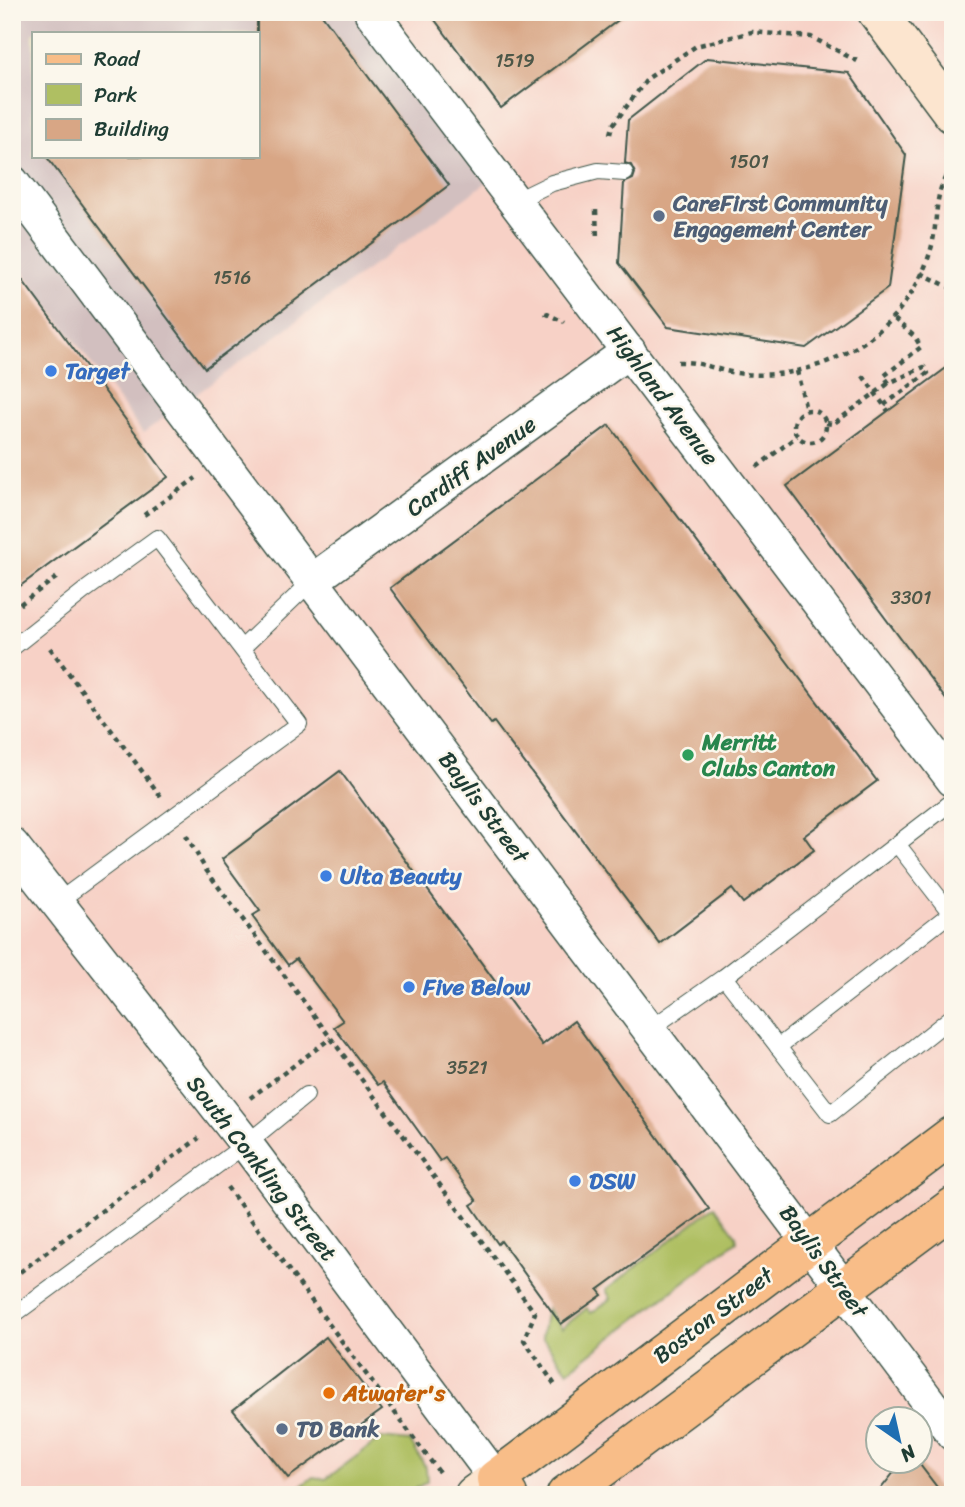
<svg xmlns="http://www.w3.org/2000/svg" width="965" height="1507" font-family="Sriracha,sans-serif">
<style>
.built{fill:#f7d1c6;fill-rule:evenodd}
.industrial{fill:#d2bfbf;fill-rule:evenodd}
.green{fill:#afbf62;stroke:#677e4b;stroke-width:2}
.building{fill:#d8a685}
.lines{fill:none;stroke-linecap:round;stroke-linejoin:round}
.service-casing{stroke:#3d5548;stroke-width:18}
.minor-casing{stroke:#3d5548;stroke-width:36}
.secondary-casing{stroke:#3d5548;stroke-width:41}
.primary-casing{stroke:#3d5548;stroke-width:41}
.path{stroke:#3d5548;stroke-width:4.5;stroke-dasharray:5 5;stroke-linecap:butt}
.service{stroke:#fff;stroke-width:16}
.minor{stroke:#fff;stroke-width:33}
.secondary{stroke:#fce5cf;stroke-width:38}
.primary{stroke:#f8bd88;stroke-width:38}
.service-dot{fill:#5c6f8a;stroke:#fbf7ec;stroke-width:2.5}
.shop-dot{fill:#3f7fe0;stroke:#fbf7ec;stroke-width:2.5}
.leisure-dot{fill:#2e9e5b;stroke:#fbf7ec;stroke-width:2.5}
.food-dot{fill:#e8710a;stroke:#fbf7ec;stroke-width:2.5}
.labels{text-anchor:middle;stroke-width:5;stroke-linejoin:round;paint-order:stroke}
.number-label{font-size:19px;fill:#4d5748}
.service-label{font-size:23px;font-weight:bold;fill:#4e5e75;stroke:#fbf7ec;text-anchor:start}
.shop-label{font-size:23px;font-weight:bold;fill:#366cbe;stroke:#fbf7ec;text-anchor:start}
.street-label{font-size:23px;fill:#1f3d34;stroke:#fbf7ec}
.leisure-label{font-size:23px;font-weight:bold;fill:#27864d;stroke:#fbf7ec;text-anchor:start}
.food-label{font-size:23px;font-weight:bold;fill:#c56008;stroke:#fbf7ec;text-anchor:start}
</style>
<rect width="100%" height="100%" fill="#fbf7ec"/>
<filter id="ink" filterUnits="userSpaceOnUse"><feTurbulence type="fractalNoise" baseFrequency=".0143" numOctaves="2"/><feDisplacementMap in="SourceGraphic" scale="14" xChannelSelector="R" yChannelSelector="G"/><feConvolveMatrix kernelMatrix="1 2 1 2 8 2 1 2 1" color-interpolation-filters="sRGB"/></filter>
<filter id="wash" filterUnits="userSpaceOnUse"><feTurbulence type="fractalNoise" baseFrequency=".00686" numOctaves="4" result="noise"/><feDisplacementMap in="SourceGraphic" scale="28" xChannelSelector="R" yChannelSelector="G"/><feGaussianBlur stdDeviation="1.57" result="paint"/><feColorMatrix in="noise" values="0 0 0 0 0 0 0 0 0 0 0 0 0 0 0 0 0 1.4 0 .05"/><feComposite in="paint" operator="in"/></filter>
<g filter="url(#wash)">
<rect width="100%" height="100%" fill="#e6dfbb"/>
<path class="built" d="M388 12H953V1495H12V257L143 433ZM878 1420H920V1462H878Z"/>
<path class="industrial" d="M12 12H388L505 169 143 433 12 257ZM33 33H257V156H33Z"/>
<g class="green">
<path d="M715 1206 736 1235 737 1241 568 1371 542 1337 547 1308 562 1328 587 1308 591 1313 611 1299 606 1290Z"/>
<path d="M381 1438 410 1441 426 1468 427 1481 407 1495H289L313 1477 326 1479Z"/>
</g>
<g id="blocks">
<g class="building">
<path d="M257 12H320L449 185 205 368 46 156H257Z"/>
<path d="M429 12H629L501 108Z"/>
<path d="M707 58 849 73 906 155 888 288 806 348 668 327 619 263 624 183 633 179 635 173 631 165 625 163 628 120Z"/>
<path d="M12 266 168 477 12 592Z"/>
<path d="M953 363V709L787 486Z"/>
<path d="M609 425 877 781 804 836 814 850 743 903 732 889 660 944 494 722 491 724 390 588Z"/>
<path d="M340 771 542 1045 574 1021 709 1209 598 1290 602 1295 561 1324 501 1241 498 1244 471 1205 477 1201 445 1158 440 1161 383 1082 378 1085 334 1027 343 1021 296 959 288 965 252 916 260 911 222 859Z"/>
<path d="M326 1337 382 1410 288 1478 233 1410Z"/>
<path d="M903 1461H917L943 1495H876Z"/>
</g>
</g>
</g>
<g filter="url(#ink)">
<use href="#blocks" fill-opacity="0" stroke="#3d5548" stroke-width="2"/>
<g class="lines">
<defs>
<g id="service">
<path d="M515 201 552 183 598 171 625 173"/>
<path d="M12 648 84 591 157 538 299 724 56 903"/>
<path d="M242 648 313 580"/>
<path d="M897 844 953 916"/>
<path d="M724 977 830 1114 953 1016"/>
<path d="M650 1029 724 977 953 801"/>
<path d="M778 1047 951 913"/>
<path d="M12 1316 246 1144 306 1095"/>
</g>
<g id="minor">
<path d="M371 12 953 780"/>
<path d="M12 182 953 1434"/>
<path d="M313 580 629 351"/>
<path d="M12 845 246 1144 496 1479"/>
</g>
<g id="secondary">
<path d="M877 12 953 114"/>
<path d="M474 1495 496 1479"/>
</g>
<g id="primary">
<path d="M508 1495 496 1479 953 1135"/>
<path d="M566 1495 953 1207"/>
</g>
</defs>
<use href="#service" class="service-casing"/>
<use href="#minor" class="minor-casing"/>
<use href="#secondary" class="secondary-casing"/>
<use href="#primary" class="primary-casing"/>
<g class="path">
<path d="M610 134 612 126 647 79 696 46 752 32 811 37 861 63"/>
<path d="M596 210 597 240"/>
<path d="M921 273 953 289"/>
<path d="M545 313 564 322"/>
<path d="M678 362C701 361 715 370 736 373 820 385 908 333 931 249 939 222 932 189 953 167"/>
<path d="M797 371 806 410"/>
<path d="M863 376 888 411"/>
<path d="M884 405 928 373 924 367 889 383 884 376 921 347 915 337 892 317"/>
<circle cx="810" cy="426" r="16"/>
<path d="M826 423 833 424 889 383"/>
<path d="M757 467 797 436"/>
<path d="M144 515 196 478"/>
<path d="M12 610 60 575"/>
<path d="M50 648 162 798"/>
<path d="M186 835 206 870 535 1313 524 1340 555 1385"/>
<path d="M250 1098 331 1038"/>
<path d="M227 1187 439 1472"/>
<path d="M12 1278 199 1138"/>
</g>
<use href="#service" class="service"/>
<use href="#minor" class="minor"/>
<use href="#secondary" class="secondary"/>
<use href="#primary" class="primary"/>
</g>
</g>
<g class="service-dot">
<circle cx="659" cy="216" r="7"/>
<circle cx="282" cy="1429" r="7"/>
</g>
<g class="shop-dot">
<circle cx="51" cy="371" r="7"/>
<circle cx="326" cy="876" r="7"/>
<circle cx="409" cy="987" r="7"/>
<circle cx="575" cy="1181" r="7"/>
</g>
<circle class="leisure-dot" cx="688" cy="755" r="7"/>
<circle class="food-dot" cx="329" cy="1393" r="7"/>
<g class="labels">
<g class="number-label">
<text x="515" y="67">1519</text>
<text x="749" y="168">1501</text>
<text x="232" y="284">1516</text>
<text x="911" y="604">3301</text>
<text x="467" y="1074">3521</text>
</g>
<g class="service-label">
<text x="673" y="211">CareFirst Community<tspan x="673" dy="26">Engagement Center</tspan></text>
<text x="296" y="1437">TD Bank</text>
</g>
<g class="shop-label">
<text x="65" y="379">Target</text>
<text x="340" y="884">Ulta Beauty</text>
<text x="423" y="995">Five Below</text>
<text x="589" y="1189">DSW</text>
</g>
<g class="street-label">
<text transform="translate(663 395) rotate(53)" y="8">Highland Avenue</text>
<text transform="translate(471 466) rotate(-36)" y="8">Cardiff Avenue</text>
<text transform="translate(484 807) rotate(53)" y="8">Baylis Street</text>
<text transform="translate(262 1168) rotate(52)" y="8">South Conkling Street</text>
<text transform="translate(824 1261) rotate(54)" y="8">Baylis Street</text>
<text transform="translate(713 1315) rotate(-37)" y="8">Boston Street</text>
</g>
<g class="leisure-label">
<text x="702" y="750">Merritt<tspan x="702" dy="26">Clubs Canton</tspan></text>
</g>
<g class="food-label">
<text x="343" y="1401">Atwater's</text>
</g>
</g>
<rect width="965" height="1507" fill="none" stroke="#fbf7ec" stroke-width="42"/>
<rect x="32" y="32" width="228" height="126" fill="#fbf7ec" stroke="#a3ada2" stroke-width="2"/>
<rect x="46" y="54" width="35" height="10" fill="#f8bd88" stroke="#a3ada2" stroke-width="2"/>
<text x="94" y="66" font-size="21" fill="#1f3d34">Road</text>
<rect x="46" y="84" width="35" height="21" fill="#afbf62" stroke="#a3ada2" stroke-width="2"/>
<text x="94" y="102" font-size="21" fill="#1f3d34">Park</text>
<rect x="46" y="119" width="35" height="21" fill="#d8a685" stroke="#a3ada2" stroke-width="2"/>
<text x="94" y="136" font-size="21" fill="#1f3d34">Building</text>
<g transform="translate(899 1440) rotate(146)"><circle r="33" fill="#fbf7ec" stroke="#a3ada2" stroke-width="2"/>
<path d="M0-5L12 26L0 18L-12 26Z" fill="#1f6fb2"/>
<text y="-10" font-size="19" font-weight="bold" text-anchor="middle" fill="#1f3d34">N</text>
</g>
</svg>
